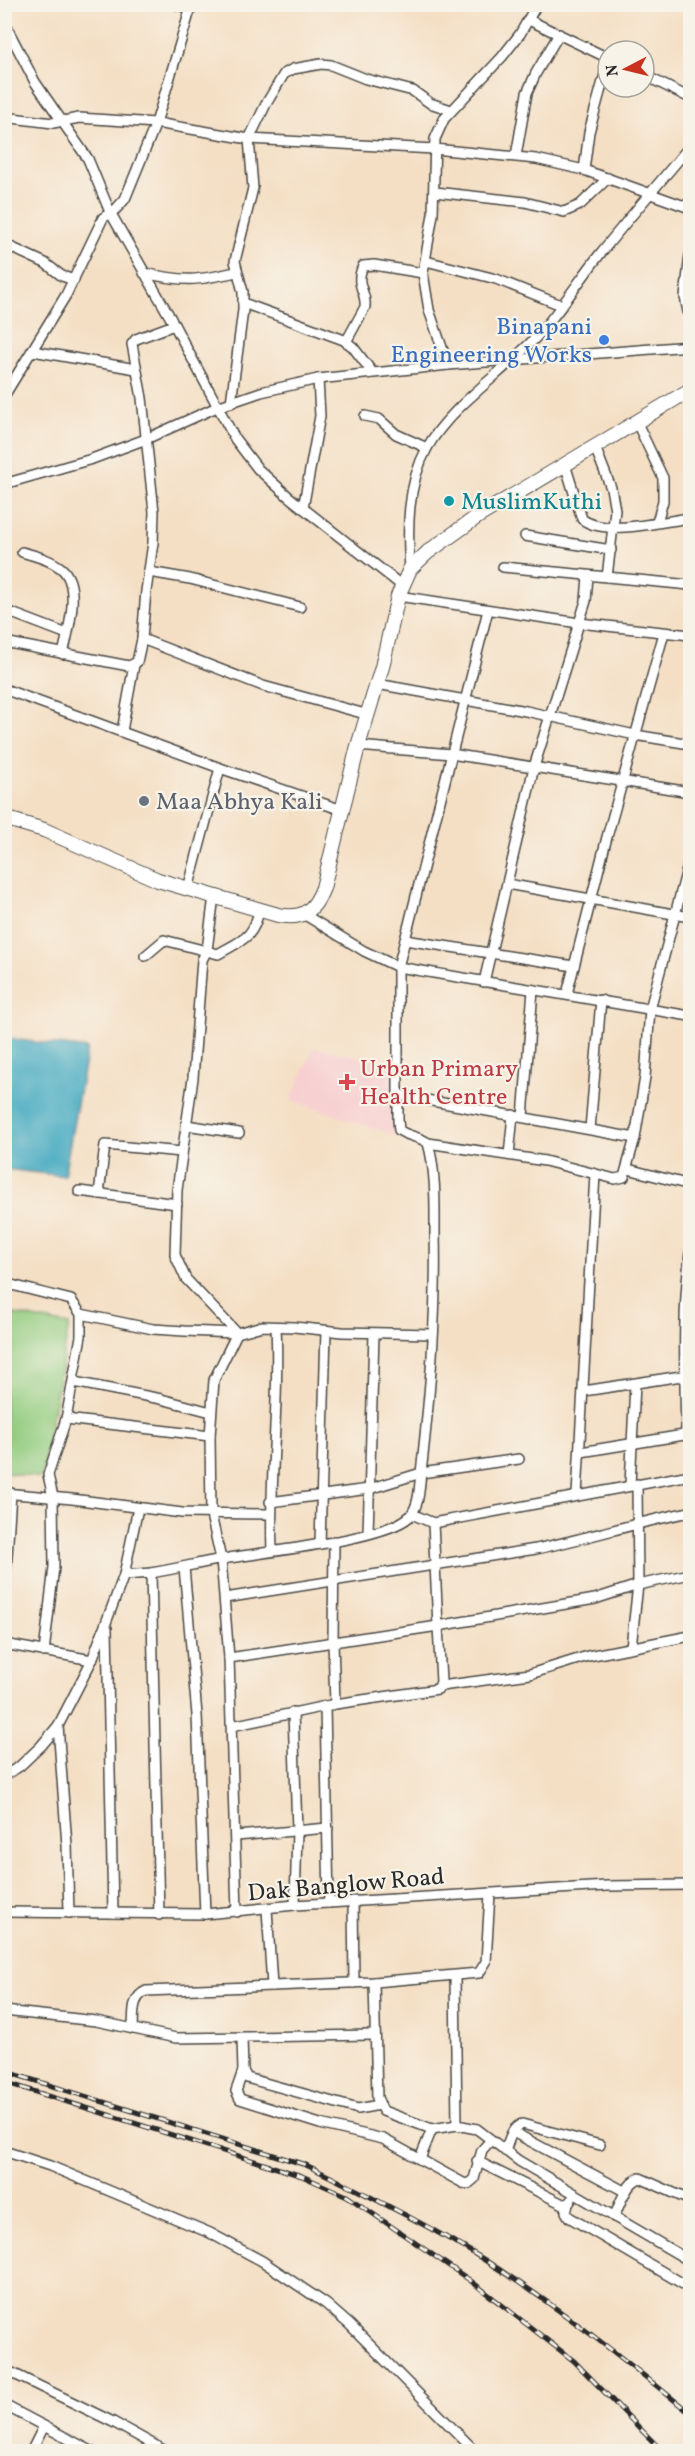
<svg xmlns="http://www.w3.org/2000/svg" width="695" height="2456" font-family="Vollkorn,serif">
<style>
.built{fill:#f7cfd0}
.green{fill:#93cc80;stroke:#5f7c56;stroke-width:1.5}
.water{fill:#42a9c1;stroke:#366a76;stroke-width:1.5}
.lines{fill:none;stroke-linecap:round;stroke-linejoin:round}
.street-casing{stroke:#494642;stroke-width:12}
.secondary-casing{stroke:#494642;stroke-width:16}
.street{stroke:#fff;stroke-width:9}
.secondary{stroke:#fff;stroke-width:14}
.rail-casing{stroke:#2b2b2b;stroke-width:5}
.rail{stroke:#f7f3e8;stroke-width:3;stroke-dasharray:9;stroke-linecap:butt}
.shop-dot{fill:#3f7fe0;stroke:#f7f3e8;stroke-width:2}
.culture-dot{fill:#0f9aa8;stroke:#f7f3e8;stroke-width:2}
.worship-dot{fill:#6b7280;stroke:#f7f3e8;stroke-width:2}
.health-dot{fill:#e0444e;stroke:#f7f3e8;stroke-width:2}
.labels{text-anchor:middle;stroke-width:4.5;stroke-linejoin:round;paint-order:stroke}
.shop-label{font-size:24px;fill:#366cbe;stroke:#f7f3e8;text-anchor:end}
.culture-label{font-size:24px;fill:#0d838f;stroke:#f7f3e8;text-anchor:start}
.worship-label{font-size:24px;fill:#5b616d;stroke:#f7f3e8;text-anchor:start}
.health-label{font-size:24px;fill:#be3a42;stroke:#f7f3e8;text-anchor:start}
.street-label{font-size:24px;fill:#2b2b2b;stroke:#f7f3e8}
</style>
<rect width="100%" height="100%" fill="#f7f3e8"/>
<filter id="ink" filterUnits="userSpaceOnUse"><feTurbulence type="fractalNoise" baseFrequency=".0167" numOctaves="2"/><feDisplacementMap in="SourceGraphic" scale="12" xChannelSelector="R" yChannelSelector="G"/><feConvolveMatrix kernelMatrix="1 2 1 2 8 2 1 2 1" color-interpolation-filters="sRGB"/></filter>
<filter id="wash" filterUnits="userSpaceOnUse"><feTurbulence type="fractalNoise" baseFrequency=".008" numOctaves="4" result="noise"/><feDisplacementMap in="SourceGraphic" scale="24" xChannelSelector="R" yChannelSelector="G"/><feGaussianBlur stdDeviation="1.35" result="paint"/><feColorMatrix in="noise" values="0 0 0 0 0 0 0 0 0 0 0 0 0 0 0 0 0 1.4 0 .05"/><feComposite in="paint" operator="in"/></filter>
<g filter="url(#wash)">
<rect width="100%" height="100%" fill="#f4dfc5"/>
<path class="built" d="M314 1047 394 1065 397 1136 291 1100Z"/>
<path class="green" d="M4 1312 69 1325 41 1478 5 1472Z"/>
<path class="water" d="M5 1038 87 1049 64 1176 5 1169Z"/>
</g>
<g filter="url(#ink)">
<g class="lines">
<defs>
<g id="street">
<path d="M175 4 191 9"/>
<path d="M689 4 690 5"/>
<path d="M529 20 608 58"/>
<path d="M4 22 35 82 88 159 110 212 170 317 235 439 258 469 289 497 401 585"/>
<path d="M644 75 690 98"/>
<path d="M4 117 53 123 79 118 156 123 249 139 434 149 536 159 584 170 690 208"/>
<path d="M516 156 527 93 536 73 559 34"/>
<path d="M584 170 589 132 608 63"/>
<path d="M435 192 525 202 564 212 580 205 608 178"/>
<path d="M4 244 45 263 62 276 74 280"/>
<path d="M690 255 685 297 690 321"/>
<path d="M426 261 496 279 561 305"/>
<path d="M144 273C185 282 196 281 236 272"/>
<path d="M243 303 344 340 353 347 372 372"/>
<path d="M346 342 365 307C367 291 354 286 363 266L374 265 423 273"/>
<path d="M33 351 136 369"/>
<path d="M448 365 429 310 423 273 433 214 435 139 444 119 502 57 520 34 537 4"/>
<path d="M4 396 66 295 103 218 116 209 125 199 156 123 192 4"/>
<path d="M231 403 243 310V292L235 261 253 188 249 139 266 104 284 74 293 69 321 64 331 65 366 79 413 91 430 103 451 110"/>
<path d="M365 416 379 419 396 434 427 448"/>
<path d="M637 423 663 478V501L657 522"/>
<path d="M595 447 611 488 615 510 607 577"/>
<path d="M565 464 582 519C605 537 662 521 690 518"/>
<path d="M4 484 92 459 146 439 217 407 261 392 318 379 448 365 690 346"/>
<path d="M303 508 320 416 318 379"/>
<path d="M525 536 611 550"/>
<path d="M22 552C35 556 50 559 61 568 82 585 68 631 63 654"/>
<path d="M503 567 690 585"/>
<path d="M410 569C407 529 407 485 427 448 452 404 505 372 539 334 561 309 579 281 600 254 629 218 660 182 690 146"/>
<path d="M149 572 190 579 300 607"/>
<path d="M398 596 579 623 690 635"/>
<path d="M4 610 67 634"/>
<path d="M142 639 146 591 153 543 154 512 142 398 132 344 136 339 174 325"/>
<path d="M4 642 129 666 137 662 142 639 263 686 369 715"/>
<path d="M377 684 526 711 635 735 690 744"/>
<path d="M4 689 220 768"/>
<path d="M122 731 134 665"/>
<path d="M358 746 451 754 690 792"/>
<path d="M507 884 690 917"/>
<path d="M188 889 220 768 342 810"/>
<path d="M214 896 207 950 202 960 193 1078 177 1190 175 1255 186 1279 237 1333 214 1380 210 1436 211 1515 221 1559 229 1658 237 1912"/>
<path d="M405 940 488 610"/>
<path d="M145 956 164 940 218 954C242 940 254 938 259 910"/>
<path d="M574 966 405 940 398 967 690 1016"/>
<path d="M484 982 534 767 586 601 588 576"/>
<path d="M567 994 607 837 664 633"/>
<path d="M399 1095 635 1138"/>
<path d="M523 1117 533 990"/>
<path d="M186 1125 239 1133"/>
<path d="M590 1129 601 1000"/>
<path d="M428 1143 545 1161 615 1179 624 1177 635 1138 645 1077 650 1009 690 858"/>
<path d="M509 1155 513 1115"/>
<path d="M628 1169 690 1185"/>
<path d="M79 1191 177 1204"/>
<path d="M99 1194 105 1145 182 1152"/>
<path d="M4 1283 71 1300 81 1314V1336L66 1419 48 1475 53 1497 54 1567 44 1652"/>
<path d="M81 1314 153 1329 184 1331 237 1333 262 1326 294 1327 342 1332 433 1334"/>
<path d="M74 1382 161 1399 211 1412"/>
<path d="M584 1391 688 1375"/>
<path d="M66 1419 210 1436"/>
<path d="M686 1434C685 1375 682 1313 690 1253"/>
<path d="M581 1452 690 1434"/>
<path d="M630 1485 635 1384"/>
<path d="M4 1493 72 1499 182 1513 271 1514"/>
<path d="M577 1495 595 1174"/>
<path d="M270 1502 369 1489 421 1473C430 1394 437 1315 435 1234 435 1204 436 1171 428 1143 419 1136 408 1137 399 1130L398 1120V967L364 951 305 915"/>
<path d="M412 1514 433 1523 690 1475"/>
<path d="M433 1523 438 1626 595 1599 638 1585 690 1574"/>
<path d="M368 1533 374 1334"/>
<path d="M334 1541 333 1642 335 1704"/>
<path d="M320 1544 326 1331"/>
<path d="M272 1551C269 1476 280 1403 276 1327"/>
<path d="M184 1567 197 1715 205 1914"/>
<path d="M151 1573 159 1915"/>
<path d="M124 1575 138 1508"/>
<path d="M225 1598 536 1549C588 1538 638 1522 690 1512"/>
<path d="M4 1604 11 1493"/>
<path d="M107 1628 113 1913"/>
<path d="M4 1644 92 1660"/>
<path d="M631 1647 638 1585 637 1484"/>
<path d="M229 1658 438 1626 441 1682 438 1689 335 1704 232 1726"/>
<path d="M441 1686 530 1674 588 1656 690 1636"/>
<path d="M325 1706 329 1903"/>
<path d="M293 1712 297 1830 295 1905"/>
<path d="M58 1726 67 1845 69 1913"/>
<path d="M4 1776 20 1766 41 1746 58 1726 92 1660 124 1575 151 1573C175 1569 199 1563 223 1559 262 1552 384 1540 409 1517 420 1506 419 1487 421 1473L519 1459"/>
<path d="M236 1836 328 1828"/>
<path d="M353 1901 354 1983"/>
<path d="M267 1909 272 1986"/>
<path d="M4 1912 205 1914 295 1905 607 1886 690 1885"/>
<path d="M455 1977 457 2125"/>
<path d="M374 1982 377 2098 383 2111 432 2129 457 2125 477 2129 519 2161 690 2261"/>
<path d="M4 2011 96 2021 176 2038 374 2035"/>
<path d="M133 2029C134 2014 131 1998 146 1991L374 1982 479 1973 486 1962 490 1893"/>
<path d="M242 2038 243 2071 247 2078 358 2109 379 2105"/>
<path d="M243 2071 236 2091 240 2099 320 2124 383 2139 463 2183 468 2184 474 2179 482 2150 491 2140"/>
<path d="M513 2132 626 2192"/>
<path d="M4 2151 50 2166 210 2233 262 2261 326 2304 350 2325 476 2452"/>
<path d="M505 2151C509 2141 511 2128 522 2124L600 2145"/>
<path d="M420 2159 432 2129"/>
<path d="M477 2161 563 2204H568L571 2200"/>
<path d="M568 2204 566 2212 569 2217 690 2288"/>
<path d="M614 2217C620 2204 626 2183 640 2178L685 2198"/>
<path d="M4 2369 113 2422 167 2452"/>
<path d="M4 2405 93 2452"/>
<path d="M31 2452 44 2426"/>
</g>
<path id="secondary" d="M4 818 44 830 158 880 278 915C303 920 314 911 323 888L358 746 382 667 398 596 410 569 428 552 477 517 690 390"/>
</defs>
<use href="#street" class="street-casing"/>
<use href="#secondary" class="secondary-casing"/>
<use href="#street" class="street"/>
<use href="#secondary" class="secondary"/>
<defs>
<g id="rail">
<path d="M4 2071 306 2165C364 2193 428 2225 483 2259 556 2305 624 2359 690 2413"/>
<path d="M4 2082 302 2176 347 2196 471 2281 574 2361 663 2452"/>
</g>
</defs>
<use href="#rail" class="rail-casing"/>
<use href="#rail" class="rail"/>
</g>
</g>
<circle class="shop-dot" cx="604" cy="340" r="6"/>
<circle class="culture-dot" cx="449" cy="501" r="6"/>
<circle class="worship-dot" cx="144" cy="801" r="6"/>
<path class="health-dot" d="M344 1073h6v6h6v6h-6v6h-6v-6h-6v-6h6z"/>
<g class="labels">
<g class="shop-label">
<text x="592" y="334">Binapani<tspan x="592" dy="28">Engineering Works</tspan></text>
</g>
<g class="culture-label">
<text x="461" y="509">MuslimKuthi</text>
</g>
<g class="worship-label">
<text x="156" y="809">Maa Abhya Kali</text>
</g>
<g class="health-label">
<text x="360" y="1076">Urban Primary<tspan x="360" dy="28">Health Centre</tspan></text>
</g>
<g class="street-label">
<text transform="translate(346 1884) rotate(-5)" y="8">Dak Banglow Road</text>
</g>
</g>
<rect width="695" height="2456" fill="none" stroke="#f7f3e8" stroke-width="24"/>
<g transform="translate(626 69) rotate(263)"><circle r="28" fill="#f7f3e8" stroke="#a5a39c" stroke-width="1.5"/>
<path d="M0-4.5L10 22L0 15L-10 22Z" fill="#c8321e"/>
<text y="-9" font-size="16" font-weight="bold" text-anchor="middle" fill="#2b2b2b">N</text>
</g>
</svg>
